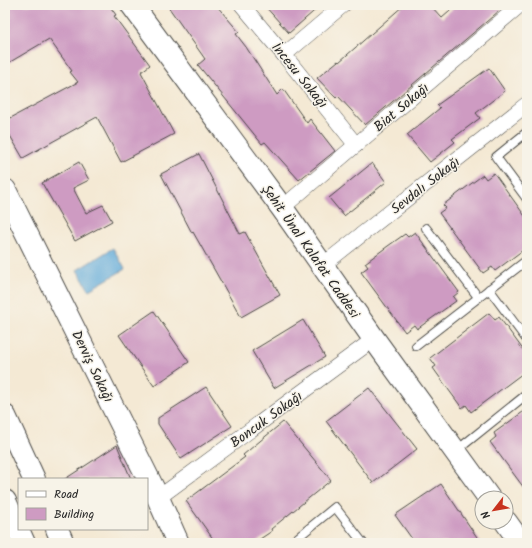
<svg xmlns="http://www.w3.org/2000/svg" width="532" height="548" font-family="Kalam,sans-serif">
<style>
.water{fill:#63acda;stroke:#476c82}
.building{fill:#ce9bc2}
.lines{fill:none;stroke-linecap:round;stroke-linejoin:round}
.lane-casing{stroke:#494844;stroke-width:10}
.street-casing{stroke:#494844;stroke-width:16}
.secondary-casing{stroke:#494844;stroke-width:24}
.highway-casing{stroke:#494844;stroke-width:24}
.lane{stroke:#fff;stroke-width:8}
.street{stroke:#fff;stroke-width:15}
.secondary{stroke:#fff;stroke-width:22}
.highway{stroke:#fff;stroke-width:22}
.labels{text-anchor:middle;stroke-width:3;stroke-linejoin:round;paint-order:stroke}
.street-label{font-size:14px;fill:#2b2b2b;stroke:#f7f3e8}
</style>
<rect width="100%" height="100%" fill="#f7f3e8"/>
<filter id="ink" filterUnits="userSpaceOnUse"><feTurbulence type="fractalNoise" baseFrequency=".025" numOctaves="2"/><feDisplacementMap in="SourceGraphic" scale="8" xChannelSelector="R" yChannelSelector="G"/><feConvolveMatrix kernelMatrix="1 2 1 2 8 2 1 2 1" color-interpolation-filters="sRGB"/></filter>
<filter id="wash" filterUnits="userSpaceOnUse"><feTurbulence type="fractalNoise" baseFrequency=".012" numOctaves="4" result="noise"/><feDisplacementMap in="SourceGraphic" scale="16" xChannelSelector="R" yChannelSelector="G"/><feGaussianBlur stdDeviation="0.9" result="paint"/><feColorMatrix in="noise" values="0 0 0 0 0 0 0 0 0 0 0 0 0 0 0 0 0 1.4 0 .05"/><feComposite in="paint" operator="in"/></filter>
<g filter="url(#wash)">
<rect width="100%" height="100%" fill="#f4e9d4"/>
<path class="water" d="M113 248 125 269 89 290 77 270Z"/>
<g id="blocks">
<g class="building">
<path d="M11 5H109L116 15 114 16 150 65 141 72 174 134 121 162 97 117 23 158 5 127V121L78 82 70 72 72 71 49 39 5 65V9Z"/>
<path d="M167 5H216L239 32 236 34 246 47 277 95 283 89 307 123 310 119 335 151 299 180 265 142 262 144 198 65 205 59Z"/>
<path d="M264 5H321L289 33Z"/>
<path d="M404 5H430L442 18 457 5H506L365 125 338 96 336 98 317 78 338 61 339 62Z"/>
<path d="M489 68 505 91 476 113 480 118 452 139 455 142 430 162 407 135 440 108 437 105Z"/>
<path d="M199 154 240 234 245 232 280 295 241 317 193 232 192 233 161 174Z"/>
<path d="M79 162 89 180 73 188 86 213 103 205 112 221 75 241 42 183Z"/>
<path d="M372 163 386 182 344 216 329 198Z"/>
<path d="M494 173 527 219V247L495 271 492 267 483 273 439 213 446 208 443 205 468 186 483 175 486 179Z"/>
<path d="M415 232 459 292 453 297 456 301 417 329 414 325 405 332 361 272 368 267 365 263 388 246 405 234 408 237Z"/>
<path d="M154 311 189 362 154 386 119 335Z"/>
<path d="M489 313 495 320 499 317 527 355V370L471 412 466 405 462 408 448 389 433 368 436 366 430 358Z"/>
<path d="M303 320 325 357 274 388 252 351Z"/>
<path d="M206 387 232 426 181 459 158 424V418Z"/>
<path d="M369 388 417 449 373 483 326 421Z"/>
<path d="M527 409V492L490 442 496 437 494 433Z"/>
<path d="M283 422 331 480 271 529 272 531 254 543H216L186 501 245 457 243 455Z"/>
<path d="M117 445 131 479H65Z"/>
<path d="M441 484 481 543H415L395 515Z"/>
</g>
</g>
</g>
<g filter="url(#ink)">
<use href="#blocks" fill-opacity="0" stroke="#494844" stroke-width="1"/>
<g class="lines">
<defs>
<g id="lane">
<path d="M527 132 496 157 527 199"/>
<path d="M426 228 478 297"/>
<path d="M489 289 527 340"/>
<path d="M416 346 527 260"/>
<path d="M456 451 527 394"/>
<path d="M291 543 335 507 363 543"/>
</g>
<g id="street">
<path d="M242 5 284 55 356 145"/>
<path d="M284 55 343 5"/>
<path d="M282 208 520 5"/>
<path d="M323 265 527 104"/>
<path d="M158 498 374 339"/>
</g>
<g id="secondary">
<path d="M132 5 282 208 374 339 489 498"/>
<path d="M5 190 158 498 178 543"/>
<path d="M5 416 34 479"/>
<path d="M506 522 521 543"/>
<path d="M57 529 63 543"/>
</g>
<path id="highway" d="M5 501 24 543"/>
</defs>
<use href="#lane" class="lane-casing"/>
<use href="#street" class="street-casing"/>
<use href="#secondary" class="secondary-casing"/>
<use href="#highway" class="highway-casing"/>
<use href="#lane" class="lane"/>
<use href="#street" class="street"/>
<use href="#secondary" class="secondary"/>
<use href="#highway" class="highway"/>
</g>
</g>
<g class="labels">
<g class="street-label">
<text transform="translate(300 75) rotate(51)" y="5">İncesu Sokağı</text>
<text transform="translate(401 107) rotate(-40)" y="5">Biat Sokağı</text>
<text transform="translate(425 185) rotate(-38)" y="5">Sevdalı Sokağı</text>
<text transform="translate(311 251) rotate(55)" y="5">Şehit Ünal Kalafat Caddesi</text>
<text transform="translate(93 366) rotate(64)" y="5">Derviş Sokağı</text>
<text transform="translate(266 419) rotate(-36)" y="5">Boncuk Sokağı</text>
</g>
</g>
<rect width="532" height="548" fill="none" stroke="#f7f3e8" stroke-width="20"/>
<rect x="18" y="478" width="130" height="52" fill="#f7f3e8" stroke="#a5a39c"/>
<rect x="26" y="491" width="20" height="6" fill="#ffffff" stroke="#a5a39c"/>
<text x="54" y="498" font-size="12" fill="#2b2b2b">Road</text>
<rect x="26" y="508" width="20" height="12" fill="#ce9bc2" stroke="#a5a39c"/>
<text x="54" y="518" font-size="12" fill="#2b2b2b">Building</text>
<g transform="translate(494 510) rotate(239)"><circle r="19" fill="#f7f3e8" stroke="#a5a39c"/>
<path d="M0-3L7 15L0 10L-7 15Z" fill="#c8321e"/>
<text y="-6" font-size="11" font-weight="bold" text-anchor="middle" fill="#2b2b2b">N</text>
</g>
</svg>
